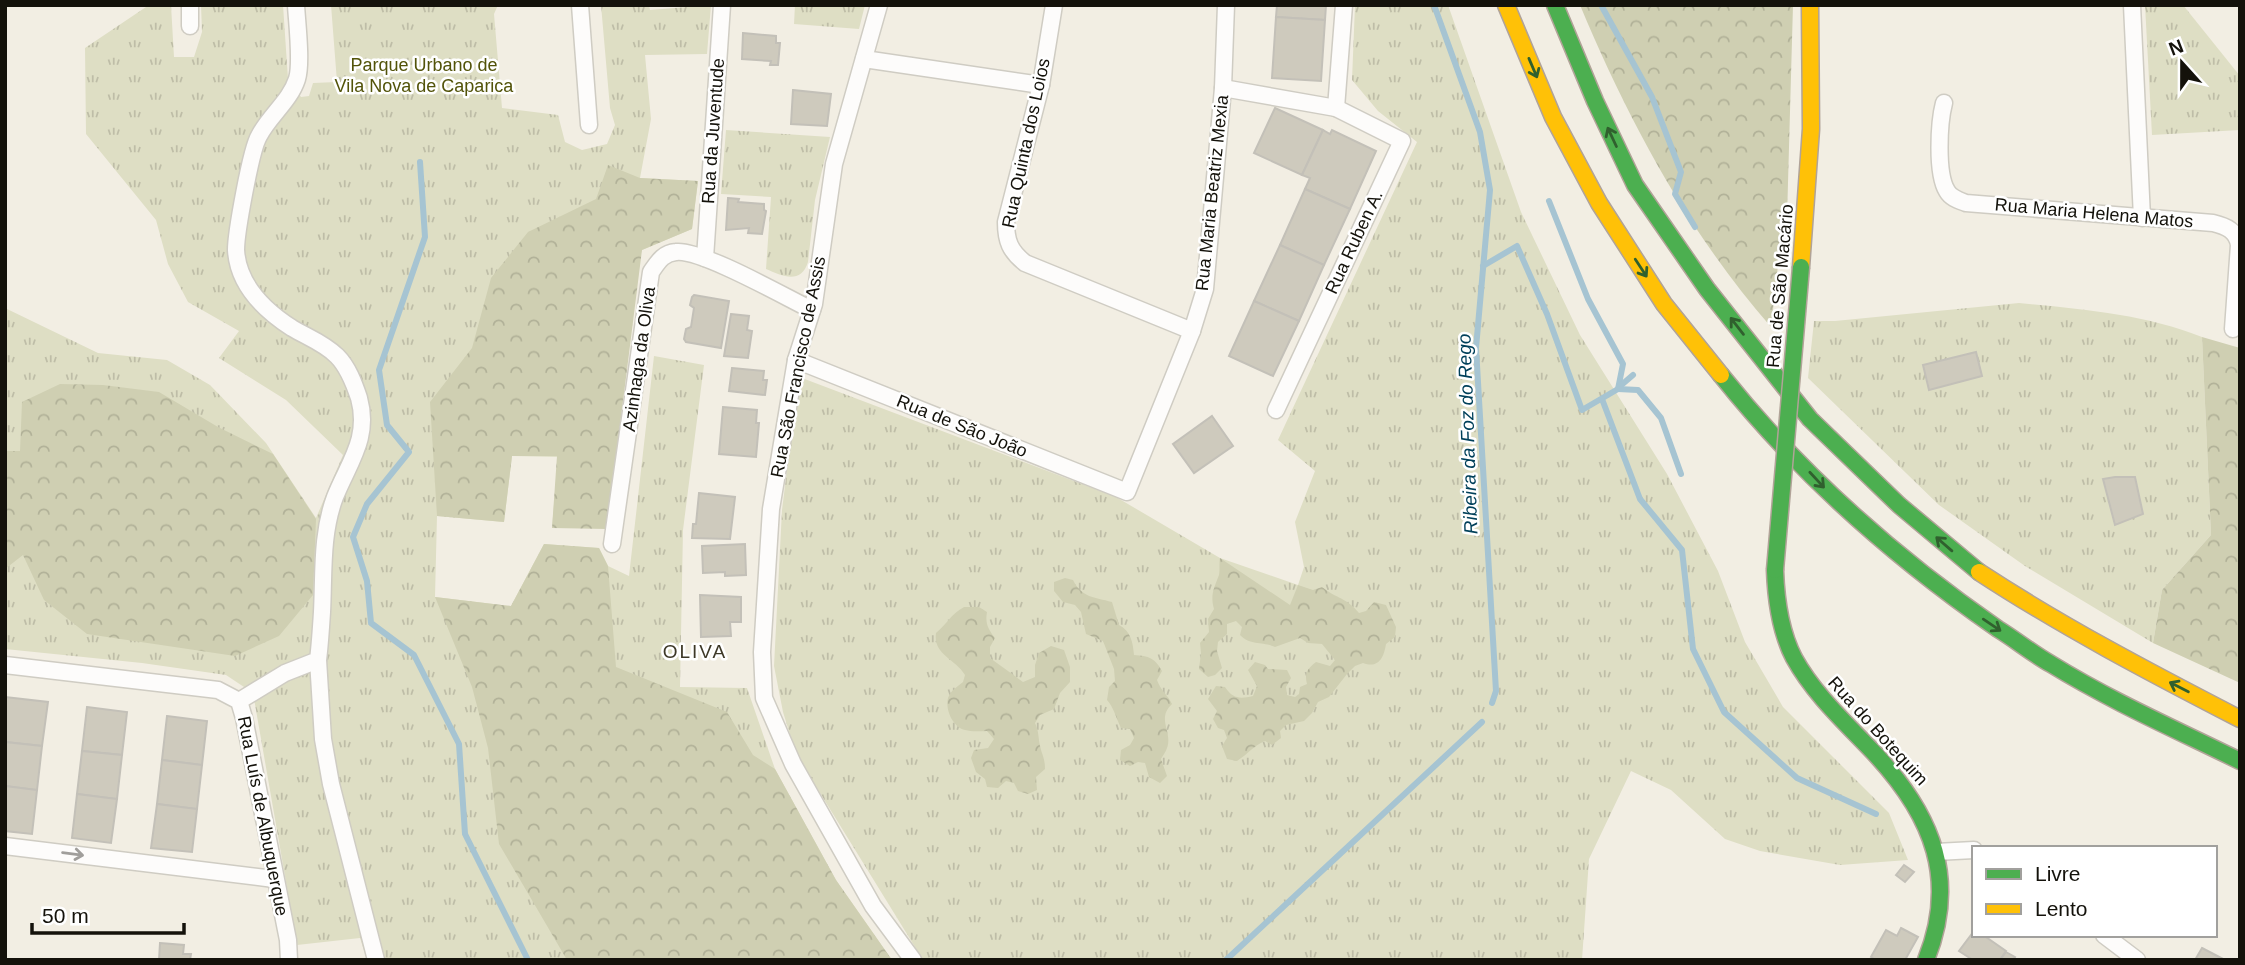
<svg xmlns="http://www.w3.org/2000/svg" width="2245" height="965" font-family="Helvetica,sans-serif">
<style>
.grass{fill:url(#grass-tufts)}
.forest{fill:url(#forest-crowns)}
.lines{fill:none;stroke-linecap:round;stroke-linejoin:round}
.stream{stroke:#a6c4d2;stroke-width:6}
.building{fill:#cecabd;stroke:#c3c0b8;stroke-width:2}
.street-casing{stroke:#cfccc3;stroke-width:19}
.fast-casing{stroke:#b1a398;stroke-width:19}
.slow-casing{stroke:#b1a398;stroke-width:19}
.street{stroke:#fdfcfb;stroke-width:16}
.fast{stroke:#4caf50;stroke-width:16}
.slow{stroke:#ffc107;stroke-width:16}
.fast-bridge-casing{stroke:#b1a398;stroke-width:19;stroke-linecap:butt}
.fast-bridge{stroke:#4caf50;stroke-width:16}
.oneway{stroke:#30602e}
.oneway2{stroke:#a09e9b}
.labels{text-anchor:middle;stroke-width:5;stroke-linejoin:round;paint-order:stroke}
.park-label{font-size:18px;fill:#525309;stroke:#fff}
.street-label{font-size:18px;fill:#14120b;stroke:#fff}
.water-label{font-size:19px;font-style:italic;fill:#00405a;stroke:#fff}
.neighbourhood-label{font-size:19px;letter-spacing:2px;fill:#3d3827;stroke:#fff}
</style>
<defs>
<pattern id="grass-tufts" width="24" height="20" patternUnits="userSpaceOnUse" patternTransform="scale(1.75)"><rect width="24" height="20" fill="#dedec4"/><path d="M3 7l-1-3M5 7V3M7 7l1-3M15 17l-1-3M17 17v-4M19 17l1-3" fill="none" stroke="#bebda7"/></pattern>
<pattern id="forest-crowns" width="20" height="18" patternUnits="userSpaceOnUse" patternTransform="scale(1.75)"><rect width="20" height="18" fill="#cfcfb2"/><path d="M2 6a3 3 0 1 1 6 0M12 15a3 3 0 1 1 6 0" fill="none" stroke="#b1b198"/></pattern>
</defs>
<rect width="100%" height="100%" fill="#f2eee3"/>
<g class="grass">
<path d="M149 5H171L174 57H194L202 32 201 5H283L288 79 301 97 309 96 313 83 337 82 331 5H498L494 14 502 108 558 115 565 142 582 150 607 144 615 125 610 108 601 5H649L650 10 711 5 707 54 645 55 651 119 640 178 698 181 692 229 642 250 552 528 558 457 512 456 504 522 437 516 435 597 511 606 544 544 599 548 608 566 629 576 654 356 704 365 683 530 680 687 747 688 775 769 836 880 892 960H367L360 938 297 945 253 693 226 675 142 663 5 649V308L98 353 167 360 210 385 266 443 316 518 343 455 286 400 219 358 239 331 188 302 168 264 156 220 86 134 85 48Z"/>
<path d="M795 5H865L859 29 794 24Z"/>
<path d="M1355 5H1448L1521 212 1580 335 1667 474 1718 571 1745 642 1783 707 1889 813 1908 860 1840 865 1760 851 1725 839 1671 790 1631 771 1589 859 1582 960H923L796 754 783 712 774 666 782 510 795 406 802 378 1116 497 1220 558 1298 585 1304 567 1295 522 1315 471 1278 440 1417 142 1378 111 1352 80Z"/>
<path d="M2145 5H2183L2240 76V130L2152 135Z"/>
<path d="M726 130 830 137 815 200 808 262C801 285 782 276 766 269L771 197 721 194Z"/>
<path d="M2019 303C2080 309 2145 314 2202 337L2211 535 2162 590 2153 643 2025 566 1939 505 1808 378 1814 321H1835Z"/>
</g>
<g class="forest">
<path d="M1580 5H1793L1786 254 1779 256 1771 327C1688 232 1628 120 1580 5Z"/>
<path d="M608 165 640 178 698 181 692 229 642 250 607 529 552 528 557 456H512L504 522 437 516 430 402 472 348 491 278 528 232 596 199Z"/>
<path d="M2202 337 2240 348V683L2153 643 2162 590 2211 535Z"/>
<path d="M60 384 103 385 159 392 218 427 273 454 316 519 313 595 279 636 235 656 87 634 44 600 23 555 5 569V451H20L22 402Z"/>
<path d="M544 544 599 548 608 566 616 667 727 712 753 755 775 769 836 880 892 960H567L499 844 488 748 472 687 435 597 511 606Z"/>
<path d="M1220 558 1290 605 1298 585 1313 590 1322 587C1337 599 1346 597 1359 613L1366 611 1374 602 1386 605 1396 627 1395 637 1386 644C1384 657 1379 669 1363 663L1355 666 1347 674 1329 697 1318 702 1312 713 1304 721 1286 725 1280 731 1281 738 1272 745 1265 741C1253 746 1248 754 1237 761L1227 759 1222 746 1227 738 1224 730 1218 728 1213 719 1217 711 1208 699 1216 686 1225 687C1233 699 1240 699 1253 696L1257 686 1248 670 1255 662 1265 665 1268 669 1287 670 1291 678 1286 687 1287 695 1295 697 1299 694 1300 687 1307 684C1304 673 1308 668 1316 662L1330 666 1335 660 1322 644 1308 643 1300 638 1275 647C1262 641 1251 646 1240 635L1242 627 1236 621 1227 624V634L1218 642 1217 651 1222 668 1215 675 1208 677 1199 669 1201 653 1200 643 1209 632 1208 619 1214 609C1210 595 1214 588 1219 575 1220 570 1219 563 1220 558Z"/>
<path d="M1065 578 1073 580C1082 598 1094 597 1112 602L1119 625C1131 631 1133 643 1134 655 1149 656 1155 658 1162 671L1157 680C1161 691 1167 694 1172 704 1156 719 1173 732 1167 748 1166 752 1163 755 1161 759L1167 776 1160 783 1149 777 1145 763 1138 762 1130 766 1120 760 1121 750 1130 745 1134 738 1130 729 1121 728C1116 718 1114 708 1107 700L1109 687 1115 681 1114 669 1103 641 1086 634 1081 612 1075 605 1063 602 1054 591V582Z"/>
<path d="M964 607H979L987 612C985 623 988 629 995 638L990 647V658L1023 682 1035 677V665L1039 653 1051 646 1064 650 1070 667V682L1060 693 1054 709 1040 715 1035 723C1039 731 1038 737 1040 746 1042 755 1045 758 1045 769L1036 777 1037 790 1028 794 1018 791 1014 783 1006 781 998 788 987 787 985 779 976 772 971 758 974 750 988 748 994 739 987 731C980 731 972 732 965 730 953 727 945 710 948 698 951 690 957 687 963 682L965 675C955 658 933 655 936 633 948 623 950 615 964 607Z"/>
</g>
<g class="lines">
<g class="stream">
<path d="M1434 5 1480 132 1490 190 1476 348 1496 691 1492 703"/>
<path d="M1601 5 1652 97 1681 172 1675 194 1695 227"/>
<path d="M420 162 425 237 379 370 387 425 409 452 367 504 353 537 367 581 371 623 414 655 459 744 465 834 528 960"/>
<path d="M1483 266 1517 246 1547 314 1582 410 1618 389 1623 364 1588 299 1549 201"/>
<path d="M1619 387 1633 375"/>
<path d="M1618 389 1638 390 1661 418 1681 474"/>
<path d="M1602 399 1640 499 1682 550 1693 649 1724 712 1797 778 1876 814"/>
<path d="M1226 960 1482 722"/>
</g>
</g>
<g class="building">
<path d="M1277 5H1326L1325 20 1276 17Z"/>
<path d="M1276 17 1325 20 1321 81 1272 78Z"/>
<path d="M743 33 776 36V43H780L778 65H770L771 61 742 59Z"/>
<path d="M793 90 831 94 827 126 791 124Z"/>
<path d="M1275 108 1323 130 1302 175 1254 153Z"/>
<path d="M1323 130 1330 134 1332 130 1376 151 1350 209 1305 189 1310 178 1302 175Z"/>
<path d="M1305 189 1350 209 1324 265 1280 245Z"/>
<path d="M728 198 739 199 738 202 764 204V210L766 211 762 234 748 233 749 228 726 230Z"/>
<path d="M1280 245 1324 265 1299 321 1254 301Z"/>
<path d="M694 295 729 301 721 348 686 342 684 339 686 329 691 327 694 308 690 305 692 297Z"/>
<path d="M1254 301 1299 321 1273 376 1229 356Z"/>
<path d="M731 314 749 316 747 330 752 331 748 358 724 356Z"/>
<path d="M1976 352 1982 376 1929 390 1923 365Z"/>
<path d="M732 368 764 371 763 380H767L765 395 729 391Z"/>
<path d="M723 407 757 410 756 423H759L756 457 719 454Z"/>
<path d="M1212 416 1233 446 1194 473 1173 444Z"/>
<path d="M2115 477H2135L2143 514 2115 525 2103 479Z"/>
<path d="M699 493 735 497 730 539 692 538 693 524H696Z"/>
<path d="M745 544 746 575 725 576V572L703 573 702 546Z"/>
<path d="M700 595 741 597V622H730L731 636 701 637Z"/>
<path d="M5 697 48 702 42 746 5 742Z"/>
<path d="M87 707 127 712 122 755 82 751Z"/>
<path d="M167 716 207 721 202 765 162 760Z"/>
<path d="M5 742 42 746 37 790 5 786Z"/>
<path d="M82 751 122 755 117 799 77 794Z"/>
<path d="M162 760 202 765 197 809 157 804Z"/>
<path d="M5 786 37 790 32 834 5 831Z"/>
<path d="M77 794 117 799 111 843 72 838Z"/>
<path d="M157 804 197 809 192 852 151 848Z"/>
<path d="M1904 865 1914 872 1905 882 1896 875Z"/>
<path d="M1901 928 1918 937 1905 960H1876L1871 957 1886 930 1897 936Z"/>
<path d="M1974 931V935H1983L2006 951 2000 960H1973L1959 951Z"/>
<path d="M160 943 184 945 183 954H191L190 960H159Z"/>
<path d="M2202 948 2225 960H2195Z"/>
<path d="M2006 952 2015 957 2013 960H2000Z"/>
</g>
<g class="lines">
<defs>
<g id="street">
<path d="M190 5V26"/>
<path d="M580 5 589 125"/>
<path d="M879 5 834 164 814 304 796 360 771 509 762 652 764 698 793 764 873 906 913 960"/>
<path d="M1054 5 1041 85 1006 222C1006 241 1010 251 1025 263L1192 331"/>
<path d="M2132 5 2142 218"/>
<path d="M864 59 1041 85"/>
<path d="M1223 88 1336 108 1402 141 1276 410"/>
<path d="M1944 103C1939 122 1936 173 1947 191 1951 198 1958 200 1966 203L2213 223C2226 226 2237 231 2239 245L2233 329"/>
<path d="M1336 108 1344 5"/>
<path d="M705 258 722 5"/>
<path d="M796 360 1127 492 1192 331 1205 289 1223 88 1226 5"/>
<path d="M612 544 651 272C658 262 663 253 676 252 701 249 785 297 812 310"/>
<path d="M318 660 323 739 331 784 376 960"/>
<path d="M5 665 218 690 239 701 244 718 288 940 289 960"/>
<path d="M239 701 285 673 318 660C320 644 321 628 322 612 324 574 321 534 335 497 349 462 370 438 359 398 354 383 348 367 337 356 324 343 307 337 292 328 264 310 238 284 236 250 236 233 251 149 259 136 269 116 290 101 297 79 302 63 297 23 296 5"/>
<path d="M5 846 274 879"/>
<path d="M1936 852 1974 850"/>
<path d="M2104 935 2137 960"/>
</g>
<g id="fast">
<path d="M1555 5 1595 101 1635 185 1707 289 1810 419 1899 505 1979 572"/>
<path d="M1721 375C1800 474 1894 557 1998 629 2016 640 2033 654 2051 664 2111 701 2177 730 2240 761"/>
<path d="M1775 570C1776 600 1780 631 1794 658 1815 696 1848 725 1877 756 1933 817 1958 880 1926 960"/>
</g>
<g id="slow">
<path d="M1506 5 1553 117 1599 203 1664 304 1721 375"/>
<path d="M1801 267 1811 129 1810 5"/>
<path d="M1979 572C2063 627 2151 673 2240 719"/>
</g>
</defs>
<use href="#street" class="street-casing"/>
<use href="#fast" class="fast-casing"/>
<use href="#slow" class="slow-casing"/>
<use href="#street" class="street"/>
<use href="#fast" class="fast"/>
<use href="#slow" class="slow"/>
<defs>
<path id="fast-bridge" d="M1775 570 1801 267"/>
</defs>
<use href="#fast-bridge" class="fast-bridge-casing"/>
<use href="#fast-bridge" class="fast-bridge"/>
</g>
<defs><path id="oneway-shaft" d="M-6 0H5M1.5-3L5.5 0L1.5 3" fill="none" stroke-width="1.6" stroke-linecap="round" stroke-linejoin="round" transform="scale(1.75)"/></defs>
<g class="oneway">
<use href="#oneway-shaft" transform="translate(1533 68) rotate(67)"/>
<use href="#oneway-shaft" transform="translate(1612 137) rotate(-115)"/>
<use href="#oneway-shaft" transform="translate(1641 268) rotate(57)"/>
<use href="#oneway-shaft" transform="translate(1737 326) rotate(-128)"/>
<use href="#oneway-shaft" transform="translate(1817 480) rotate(47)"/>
<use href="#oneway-shaft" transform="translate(1944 544) rotate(-139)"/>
<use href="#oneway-shaft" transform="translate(1992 625) rotate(34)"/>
<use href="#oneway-shaft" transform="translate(2179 687) rotate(-153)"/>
</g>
<use class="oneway2" href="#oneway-shaft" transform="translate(73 854) rotate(7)"/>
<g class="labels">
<g class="park-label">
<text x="424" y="71">Parque Urbano de<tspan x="424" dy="21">Vila Nova de Caparica</tspan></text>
</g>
<g class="street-label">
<text transform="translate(713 131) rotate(-86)" y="6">Rua da Juventude</text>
<text transform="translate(1026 143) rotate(-78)" y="6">Rua Quinta dos Loios</text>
<text transform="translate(1212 193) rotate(-84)" y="6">Rua Maria Beatriz Mexia</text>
<text transform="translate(2094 213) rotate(5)" y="6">Rua Maria Helena Matos</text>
<text transform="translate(1354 242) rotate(-65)" y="6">Rua Ruben A.</text>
<text transform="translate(1780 286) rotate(-85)" y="6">Rua de São Macário</text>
<text transform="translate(639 359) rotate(-82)" y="6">Azinhaga da Oliva</text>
<text transform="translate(798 367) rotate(-79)" y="6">Rua São Francisco de Assis</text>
<text transform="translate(962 426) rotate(22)" y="6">Rua de São João</text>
<text transform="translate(1878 731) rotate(48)" y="6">Rua do Botequim</text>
<text transform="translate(263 816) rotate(79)" y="6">Rua Luís de Albuquerque</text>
</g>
<g class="water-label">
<text transform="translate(1467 434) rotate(-92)" y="7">Ribeira da Foz do Rego</text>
</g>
<g class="neighbourhood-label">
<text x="695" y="658">OLIVA</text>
</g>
</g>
<rect width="2245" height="965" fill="none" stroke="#14120b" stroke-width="14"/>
<rect x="1972" y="846" width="245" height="91" fill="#ffffff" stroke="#a1a09d" stroke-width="2"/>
<rect x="1986" y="869" width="35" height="10" fill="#4caf50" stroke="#a1a09d" stroke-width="2"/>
<text x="2035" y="881" font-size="21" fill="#14120b">Livre</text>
<rect x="1986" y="904" width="35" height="10" fill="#ffc107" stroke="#a1a09d" stroke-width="2"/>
<text x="2035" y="916" font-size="21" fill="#14120b">Lento</text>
<g transform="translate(2182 63) rotate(339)" stroke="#ffffff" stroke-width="5" paint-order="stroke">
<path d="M0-5L12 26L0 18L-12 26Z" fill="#14120b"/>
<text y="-10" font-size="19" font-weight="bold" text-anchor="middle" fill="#14120b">N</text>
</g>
<path d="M32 923v10h152v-10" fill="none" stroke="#14120b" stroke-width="3.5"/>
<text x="42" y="923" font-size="21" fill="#14120b" stroke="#ffffff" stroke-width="5" paint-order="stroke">50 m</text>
</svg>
